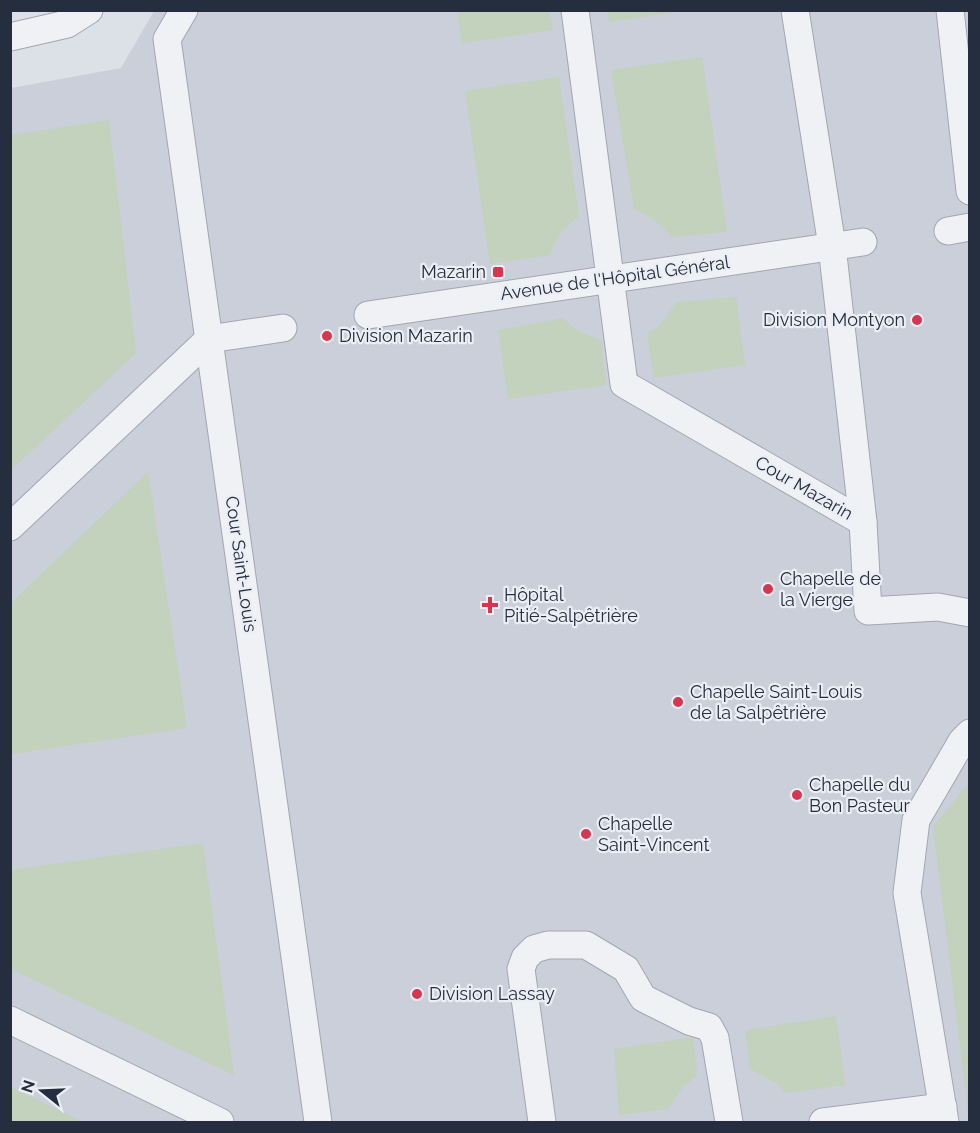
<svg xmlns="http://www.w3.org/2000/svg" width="980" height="1133" font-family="Raleway,sans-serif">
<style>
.built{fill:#cacfd9}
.green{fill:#c2d2bc}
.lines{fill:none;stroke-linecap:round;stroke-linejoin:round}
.service-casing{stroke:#a1a7b1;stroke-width:29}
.service{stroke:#eff1f5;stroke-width:27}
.poi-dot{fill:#d6374f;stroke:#ebeff5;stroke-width:2}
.labels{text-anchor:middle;stroke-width:4.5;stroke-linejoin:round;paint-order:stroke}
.poi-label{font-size:18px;fill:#252e3e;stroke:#ebeff5;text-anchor:start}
.street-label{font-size:18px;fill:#252e3e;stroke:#ebeff5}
</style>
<rect width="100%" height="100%" fill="#dce0e7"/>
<path class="built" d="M154 11H969V1122H11V88L121 68Z"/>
<g class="green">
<path d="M607 10H684V11L609 22Z"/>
<path d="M457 11H549L553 30 462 43Z"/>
<path d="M702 57 727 232 672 237C660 224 651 216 634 209L611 70Z"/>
<path d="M559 77 579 216C564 227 556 237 550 255L490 264 465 91Z"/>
<path d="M109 120 136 353 11 470V135Z"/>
<path d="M736 297 745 365 654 378 647 334 658 327 677 302Z"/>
<path d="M563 318C574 329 586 336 601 340L606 385 508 399 498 330Z"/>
<path d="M148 472 187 728 11 754V603Z"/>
<path d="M969 783V1119L933 827Z"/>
<path d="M203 843 234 1075 11 969V870Z"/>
<path d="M836 1016 845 1085 786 1093 775 1082 750 1069 745 1030Z"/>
<path d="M693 1037 697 1075 683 1087 668 1109 619 1115 614 1049Z"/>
<path d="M10 1087H11L83 1122H11Z"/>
</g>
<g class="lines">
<defs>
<g id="service">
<path d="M184 10 167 39 318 1122"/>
<path d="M575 10 624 384 863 522 832 246 795 10"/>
<path d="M950 10 970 191"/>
<path d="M10 37 67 24 89 10"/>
<path d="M948 231 970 227"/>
<path d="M368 315 863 242"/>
<path d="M863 522 868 611 938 607 970 613"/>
<path d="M10 527 209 339 283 328"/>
<path d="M10 1020 220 1122"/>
<path d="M542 1122 521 969 525 958 534 949 548 945H586L626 969 643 998 689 1021 709 1027 715 1038 729 1122"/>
<path d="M823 1122 943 1107"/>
<path d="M945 1122 907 893 916 820 962 741 970 733"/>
</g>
</defs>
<use href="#service" class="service-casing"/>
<use href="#service" class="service"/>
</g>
<g class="poi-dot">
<rect x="492" y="266" width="12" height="12" rx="3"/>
<circle cx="917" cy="320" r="6"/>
<circle cx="327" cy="336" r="6"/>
<circle cx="768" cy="589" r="6"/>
<path d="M487 596h6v6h6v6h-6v6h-6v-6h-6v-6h6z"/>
<circle cx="678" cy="702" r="6"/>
<circle cx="797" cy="795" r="6"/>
<circle cx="586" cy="834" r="6"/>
<circle cx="417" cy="994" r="6"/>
</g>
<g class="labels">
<g class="poi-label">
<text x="486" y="278" text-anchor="end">Mazarin</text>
<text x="905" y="326" text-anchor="end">Division Montyon</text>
<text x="339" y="342">Division Mazarin</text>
<text x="780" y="585">Chapelle de<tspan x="780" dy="21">la Vierge</tspan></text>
<text x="504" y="601">Hôpital<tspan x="504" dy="21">Pitié-Salpêtrière</tspan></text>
<text x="690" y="698">Chapelle Saint-Louis<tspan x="690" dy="21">de la Salpêtrière</tspan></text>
<text x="809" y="791">Chapelle du<tspan x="809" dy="21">Bon Pasteur</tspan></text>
<text x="598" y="830">Chapelle<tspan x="598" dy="21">Saint-Vincent</tspan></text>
<text x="429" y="1000">Division Lassay</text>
</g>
<g class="street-label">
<text transform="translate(615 278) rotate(-8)" y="6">Avenue de l'Hôpital Général</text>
<text transform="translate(804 488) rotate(30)" y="6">Cour Mazarin</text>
<text transform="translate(241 564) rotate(82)" y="6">Cour Saint-Louis</text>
</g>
</g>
<rect width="980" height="1133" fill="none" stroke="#252e3e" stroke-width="24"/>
<g transform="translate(42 1091) rotate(288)" stroke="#ebeff5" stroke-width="4.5" paint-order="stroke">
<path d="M0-4.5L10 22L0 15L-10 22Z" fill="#252e3e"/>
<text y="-9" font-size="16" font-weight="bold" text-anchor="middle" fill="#252e3e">N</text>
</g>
</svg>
